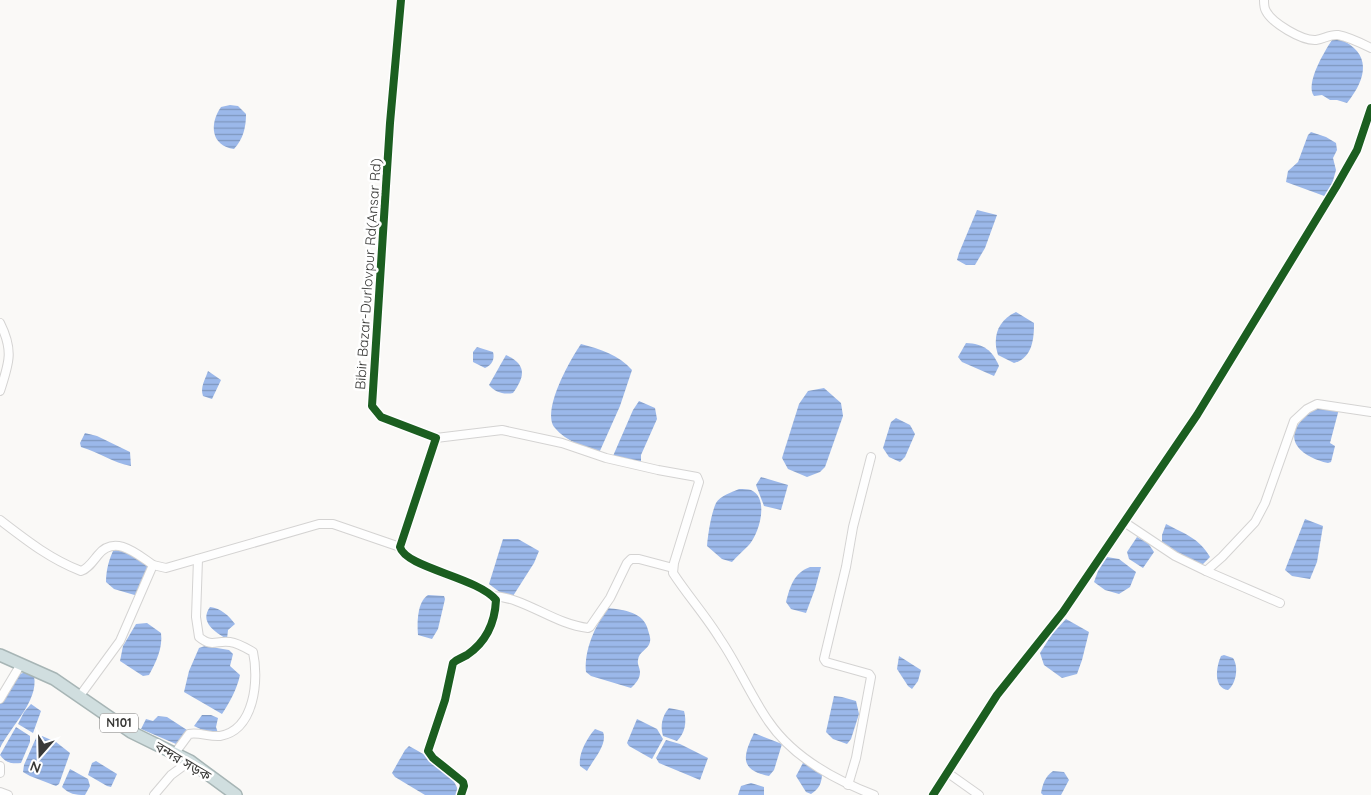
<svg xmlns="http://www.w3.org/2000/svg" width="1371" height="795" font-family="Quicksand,'Noto Sans Bengali',sans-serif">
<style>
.water{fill:url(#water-rules)}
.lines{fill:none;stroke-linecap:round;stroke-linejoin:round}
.minor-casing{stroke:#d4d3d2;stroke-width:10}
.highway-casing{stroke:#a7b5b5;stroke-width:14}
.minor{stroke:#fefefe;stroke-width:8}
.highway{stroke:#d0dedf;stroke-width:11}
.cycleway-casing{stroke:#fff;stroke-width:11}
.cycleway{stroke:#1b5e20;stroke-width:8}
.labels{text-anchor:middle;stroke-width:5;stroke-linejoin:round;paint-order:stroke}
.shield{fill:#fff;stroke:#747473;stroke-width:1}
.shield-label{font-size:12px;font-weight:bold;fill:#393937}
.street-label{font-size:14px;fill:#393937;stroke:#fff}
</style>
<defs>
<pattern id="water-rules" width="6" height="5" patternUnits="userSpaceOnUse" patternTransform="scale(1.25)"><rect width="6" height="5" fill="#9bb8ea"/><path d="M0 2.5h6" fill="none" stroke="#7f97be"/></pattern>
</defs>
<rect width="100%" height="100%" fill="#faf9f7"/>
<g class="water">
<path d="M1340 39C1371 53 1368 77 1347 103L1337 100H1330L1322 95 1314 96C1305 84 1324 52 1332 40Z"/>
<path d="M230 105 238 106 246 114C246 128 243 139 234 149 211 146 209 124 221 107Z"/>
<path d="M1311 132 1326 137 1336 143 1337 150 1333 158 1336 170 1329 195 1327 197 1286 182 1288 171 1298 162 1308 135Z"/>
<path d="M977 210 997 215 985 248 975 265H966L957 260 959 253Z"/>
<path d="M1016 312 1034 323C1034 340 1032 358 1014 363L998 355C992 337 998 320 1016 312Z"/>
<path d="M966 343C984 344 992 350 999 366L994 376 962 362 958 357Z"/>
<path d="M581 344C600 349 619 355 632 370L620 406 599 453C585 447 565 441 555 428 541 411 570 360 581 344Z"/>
<path d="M477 347 493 352C495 359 492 365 485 368L473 362V352Z"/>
<path d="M506 355C527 364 525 377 513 393 503 395 495 392 489 385Z"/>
<path d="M208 371 221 380 212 399 203 396C200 387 205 380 208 371Z"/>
<path d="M824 388 841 403 843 416 825 467 820 472 807 477 788 469 782 458 799 404 808 391Z"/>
<path d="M639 401 655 408 657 419 641 455V462L613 456 633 410Z"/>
<path d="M1320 407 1339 409 1330 443 1335 446 1331 462 1328 463C1305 458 1280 441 1304 418 1310 413 1313 409 1320 407Z"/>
<path d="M896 418 910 425 915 434 905 457 900 462 889 457 883 448 891 422Z"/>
<path d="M85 433 97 436 130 452 131 466C113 463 99 452 81 447L80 443Z"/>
<path d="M761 477 788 485 781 510 764 506 756 485Z"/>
<path d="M739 489C743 489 748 489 751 490 770 498 759 535 748 546 743 551 737 556 732 562L722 559 707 546C708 534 711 514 716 503 720 496 732 492 739 489Z"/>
<path d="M1305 519 1323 526 1317 562 1310 579 1292 576 1285 570Z"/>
<path d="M1166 524C1185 534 1199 538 1210 557L1200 567 1162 543V535Z"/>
<path d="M1137 537 1148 543 1154 552 1143 568 1129 559 1127 552Z"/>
<path d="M503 539H518L539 551 534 563 513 596 501 593 489 584Z"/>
<path d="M121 547 150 566 138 596 114 589 106 582C106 570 109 559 114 549Z"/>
<path d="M1107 557 1119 559 1136 572 1130 587 1119 594 1105 590 1094 582 1098 571Z"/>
<path d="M810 567H821L815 589 806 613 791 609 786 602C790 586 794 573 810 567Z"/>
<path d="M428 595 444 596 445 599 438 629 432 639 418 635C417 623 417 602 428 595Z"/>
<path d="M210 607C221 608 229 616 235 624L228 630 227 639C215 632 199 622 210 607Z"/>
<path d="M608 608C624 610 644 612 648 630 649 634 651 638 650 642 648 650 639 651 638 660 637 664 640 668 640 672 640 679 636 683 631 688L591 676 586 672C584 650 595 626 608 608Z"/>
<path d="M1066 619 1089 632 1082 660 1077 674 1062 678 1044 665 1040 653 1052 634Z"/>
<path d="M147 623 161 633C163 648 156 662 149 675L143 676 120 661 123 646 136 624Z"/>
<path d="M205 646 229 650 233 654 230 666 240 675C237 689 230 702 222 714L184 692 189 671 199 648Z"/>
<path d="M1224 655 1233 658C1239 667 1236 684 1228 690 1213 688 1216 667 1221 656Z"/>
<path d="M899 656 921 670 918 681 912 689 908 686 897 669Z"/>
<path d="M26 672 34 676C39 701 10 727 0 748V703L17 675Z"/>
<path d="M834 696 842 697 856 701 859 714 851 739 847 744 833 739 826 732Z"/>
<path d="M31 704 41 711 33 733 18 724 24 712Z"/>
<path d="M669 708 684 711C687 722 685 733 677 741L663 736C660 726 662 716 669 708Z"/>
<path d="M202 715H211L218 718 216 727 218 733 211 734 194 726Z"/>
<path d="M158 716 167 717 187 730 182 739 176 744 141 729 146 719 153 721Z"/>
<path d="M637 719 657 729 663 739 652 759 629 746 627 743Z"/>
<path d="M16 727 30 736V742L21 763C11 764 6 763 0 755Z"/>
<path d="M595 729 603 732C608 744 593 760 587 771L580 766C578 754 587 738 595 729Z"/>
<path d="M754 733 782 744 774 770 769 776C739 770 743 756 754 733Z"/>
<path d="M42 736 56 742 70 753 59 784 56 786 30 776 23 772 24 765 36 738Z"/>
<path d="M666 740 680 744 708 758 700 780 659 763 656 758Z"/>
<path d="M409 746C428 756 450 769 458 790L456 795H425L395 777 392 773 405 750Z"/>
<path d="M96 761 117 774 111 787 107 786 88 775 92 763Z"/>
<path d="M804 761 822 773C822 783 819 789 811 794L806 792 796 776Z"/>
<path d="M70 769 88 779 90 786 85 795C75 795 69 794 62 787Z"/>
<path d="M1053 771 1064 772 1069 780 1061 795H1043L1041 793C1043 783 1045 777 1053 771Z"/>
<path d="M751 783 764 787V795H738L741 786Z"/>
</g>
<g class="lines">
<defs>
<g id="minor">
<path d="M401 0 390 123 372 406 381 417 436 438 400 547C406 568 477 577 496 600 495 622 486 642 467 655 462 658 457 659 453 663L445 700 428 751 433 758 463 782 464 786 461 795"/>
<path d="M1264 0C1264 4 1264 8 1266 11 1272 23 1302 41 1316 40 1324 39 1330 34 1338 35 1349 37 1361 43 1371 48"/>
<path d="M0 323C14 351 9 363 0 391"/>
<path d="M436 438 502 430 562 443 606 458 658 470 697 477 699 482 674 563 673 573C688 596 706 616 720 639 738 665 750 695 769 722 793 757 835 780 874 795"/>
<path d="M0 520C26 540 50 559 81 571 88 569 93 561 98 555 115 534 137 554 153 565"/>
<path d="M1124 522 1175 556 1206 571 1222 557 1255 522 1265 503 1294 421 1307 409 1317 404 1371 412"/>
<path d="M1206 571 1280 603"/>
<path d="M492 596C525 597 553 624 588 628L590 627 610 598 627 563 631 559H639L673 568"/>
<path d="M79 697 120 641 153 565 166 568 319 524H333L400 547"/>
<path d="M0 699 21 664"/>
<path d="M175 753 189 734C199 732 210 737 220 736 255 730 259 679 253 652 246 648 238 643 230 642 216 640 212 648 199 637L196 617 198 559"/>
<path d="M0 766V773"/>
<path d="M948 773 979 795"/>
<path d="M848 785 856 758 871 677 869 674 826 662 824 659 846 567 853 527 871 457"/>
<path d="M0 792 8 795"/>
<path d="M154 795 171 775 190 761"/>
<path d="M933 795 997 695 1063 612 1197 415 1336 187 1357 150 1371 108"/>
</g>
<path id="highway" d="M0 655 54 679 131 732 190 761 236 795"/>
</defs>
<use href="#minor" class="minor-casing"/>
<use href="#highway" class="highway-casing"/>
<use href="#minor" class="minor"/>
<use href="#highway" class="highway"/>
<defs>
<g id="cycleway">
<path d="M401 0 390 123 372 406 381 417 436 438 400 547C406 568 477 577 496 600 495 622 486 642 467 655 462 658 457 659 453 663L445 700 428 751 433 758 463 782 464 786 461 795"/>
<path d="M933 795 997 695 1063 612 1197 415 1336 187 1357 150 1371 108"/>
</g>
</defs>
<use href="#cycleway" class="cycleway-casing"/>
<use href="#cycleway" class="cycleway"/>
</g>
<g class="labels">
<rect class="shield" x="100" y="713.5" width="38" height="19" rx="4"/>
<g class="shield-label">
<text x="119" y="727">N101</text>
</g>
<g class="street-label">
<text transform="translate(368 274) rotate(-86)" y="5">Bibir Bazar-Durlovpur Rd(Ansar Rd)</text>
<text transform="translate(183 761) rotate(31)" y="5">বন্দর সড়ক</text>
</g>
</g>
<g transform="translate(40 755) rotate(200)" stroke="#ffffff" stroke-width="4" paint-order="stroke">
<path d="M0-4L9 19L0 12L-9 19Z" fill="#393937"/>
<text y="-8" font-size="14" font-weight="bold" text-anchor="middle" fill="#393937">N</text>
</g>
</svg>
